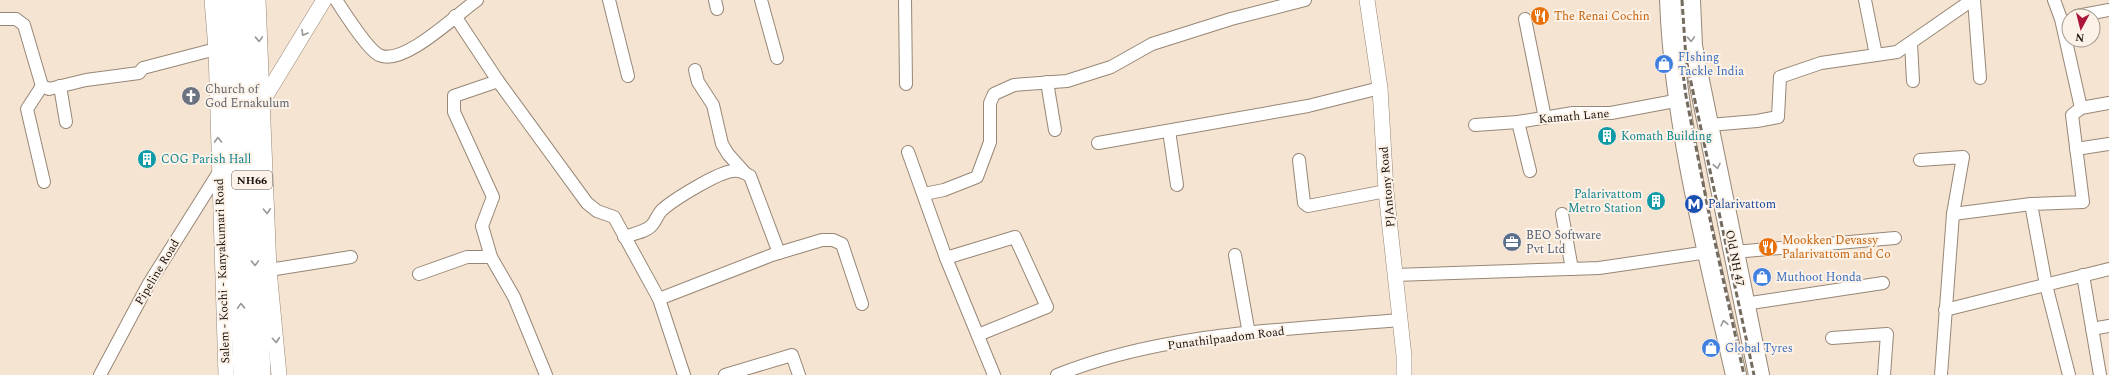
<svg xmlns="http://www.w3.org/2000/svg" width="2109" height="375" font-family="Spectral,serif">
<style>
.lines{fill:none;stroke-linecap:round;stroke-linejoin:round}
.minor-casing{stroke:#978776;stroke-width:14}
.tertiary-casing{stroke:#978776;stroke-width:16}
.primary-casing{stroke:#978776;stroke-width:22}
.trunk-casing{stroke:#978776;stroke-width:22}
.minor{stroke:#fff;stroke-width:12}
.tertiary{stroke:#fff;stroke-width:15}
.primary{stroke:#fff;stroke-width:20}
.trunk{stroke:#fff;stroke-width:21}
.rail{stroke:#746a5e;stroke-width:3;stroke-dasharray:6 3;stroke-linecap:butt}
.oneway{stroke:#989592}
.labels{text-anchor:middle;stroke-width:4;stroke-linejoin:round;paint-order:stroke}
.shield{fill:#fdf2e7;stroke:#5d564e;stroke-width:1}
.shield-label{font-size:11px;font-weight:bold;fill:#19130d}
.food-label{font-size:12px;fill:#c56008;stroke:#fdf2e7;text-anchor:start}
.shop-label{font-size:12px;fill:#366cbe;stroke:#fdf2e7;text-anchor:start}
.worship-label{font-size:12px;fill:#5b616d;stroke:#fdf2e7;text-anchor:start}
.street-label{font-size:12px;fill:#19130d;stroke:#fdf2e7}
.culture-label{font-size:12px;fill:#0d838f;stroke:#fdf2e7;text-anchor:start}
.transit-label{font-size:12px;fill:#164399;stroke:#fdf2e7;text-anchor:start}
.service-label{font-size:12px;fill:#4e5e75;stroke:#fdf2e7;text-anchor:start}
</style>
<rect width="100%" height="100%" fill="#f5e4d1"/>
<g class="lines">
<defs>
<g id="minor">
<path d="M336 0C344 12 368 50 379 55 403 67 457 14 477 0"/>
<path d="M609 0 628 76"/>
<path d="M715 0 717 9"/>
<path d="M761 0 777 58"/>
<path d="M905 0 906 84"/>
<path d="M1865 0 1876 55"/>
<path d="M1974 0 1980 78"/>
<path d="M2054 0 2061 19 2081 108 2072 115 2083 202 2031 204 2046 285 2069 375"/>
<path d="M455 16 498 81 454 96V112L493 197 482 226 491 257 514 297 546 375"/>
<path d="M2077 16 2109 10"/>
<path d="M0 19H16L24 25 42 86"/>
<path d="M1525 19 1545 118"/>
<path d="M1911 43 1913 81"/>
<path d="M695 70 698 82 713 105 722 144 728 154 745 173"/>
<path d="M498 81 587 203 597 211 614 217 659 299 684 375"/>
<path d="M1047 82 1055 130"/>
<path d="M60 86 66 122"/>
<path d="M2081 108 2109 103"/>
<path d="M1475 125 1518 122"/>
<path d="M1709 125 1757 121 1778 117 1780 77 1821 63 1897 52 1972 0"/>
<path d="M1169 131 1177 185"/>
<path d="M1098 143 1308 106 1380 88"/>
<path d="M2076 149 2109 144"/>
<path d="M908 152 946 258 994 375"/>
<path d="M1299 160 1304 203 1308 206 1386 191"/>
<path d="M1920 160 1963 157 1953 214"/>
<path d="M1530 171 1518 122 1573 113H1611L1680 100"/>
<path d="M44 182 27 109 42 86 49 89 86 80 139 73 143 68 216 49"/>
<path d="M924 194 944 190 977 177 990 142V103L994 94 1014 85 1067 81 1111 67 1152 44 1231 19 1305 0"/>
<path d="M1562 214 1572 269"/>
<path d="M624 237C632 234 646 232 652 225 656 221 657 215 662 210 673 200 718 172 733 171 739 170 745 173 750 176L779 253"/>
<path d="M1734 252 1895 238"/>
<path d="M1235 255 1249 334"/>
<path d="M946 258 1015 237 1047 307 978 335"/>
<path d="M269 270 351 257"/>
<path d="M419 274 467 257H491"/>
<path d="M1395 275 1599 268 1708 252"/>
<path d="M2083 275 2100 375"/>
<path d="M659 299 772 255 822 240H833L842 244 862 304"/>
<path d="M1744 304 1883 283"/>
<path d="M1945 310 2109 269"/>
<path d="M2092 329 2109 326"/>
<path d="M1832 338 1887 334 1884 375"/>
<path d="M100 375 148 285 219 172"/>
<path d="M725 375 792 355 799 375"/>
<path d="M1057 375C1164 332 1285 330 1399 320"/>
<path d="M1941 375 1953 214 2031 204"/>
</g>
<g id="tertiary">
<path d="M212 0 216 49 226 375"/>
<path d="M258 0 269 270 279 375"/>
<path d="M1367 0 1380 88 1386 191 1404 356V375"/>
<path d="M262 102 324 0"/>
</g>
<g id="primary">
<path d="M1670 0C1675 127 1708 252 1736 375"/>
<path d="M1690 0 1692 46 1759 375"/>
</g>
<g id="trunk">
<path d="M229 0 244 375"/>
<path d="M244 0 260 375"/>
</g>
</defs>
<use href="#minor" class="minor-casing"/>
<use href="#tertiary" class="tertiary-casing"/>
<use href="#primary" class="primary-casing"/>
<use href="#trunk" class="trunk-casing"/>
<use href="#minor" class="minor"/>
<use href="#tertiary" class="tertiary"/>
<use href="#primary" class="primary"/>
<use href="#trunk" class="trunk"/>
<g class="rail">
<path d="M1682 0 1686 59 1754 375"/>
<path d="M1682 66 1686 96 1711 224 1744 375"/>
</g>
</g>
<defs><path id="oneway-chevron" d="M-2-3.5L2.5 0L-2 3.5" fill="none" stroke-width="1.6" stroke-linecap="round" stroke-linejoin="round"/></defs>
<g class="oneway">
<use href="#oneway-chevron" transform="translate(304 33) rotate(121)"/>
<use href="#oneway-chevron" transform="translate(259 39) rotate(88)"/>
<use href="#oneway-chevron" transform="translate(1691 39) rotate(88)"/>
<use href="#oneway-chevron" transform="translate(218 140) rotate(-91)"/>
<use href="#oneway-chevron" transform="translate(1717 166) rotate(79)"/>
<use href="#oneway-chevron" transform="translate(267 211) rotate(87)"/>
<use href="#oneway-chevron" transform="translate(255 263) rotate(88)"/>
<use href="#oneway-chevron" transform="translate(241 306) rotate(-92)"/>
<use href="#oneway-chevron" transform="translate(1724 323) rotate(-103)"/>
<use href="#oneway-chevron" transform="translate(276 340) rotate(85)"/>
</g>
<defs>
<symbol id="restaurant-disc" viewBox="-11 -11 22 22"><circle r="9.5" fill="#e8710a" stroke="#fdf2e7"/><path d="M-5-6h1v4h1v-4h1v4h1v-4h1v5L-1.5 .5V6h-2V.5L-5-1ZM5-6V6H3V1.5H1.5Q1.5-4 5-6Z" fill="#fff"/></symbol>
<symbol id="shop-disc" viewBox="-11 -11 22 22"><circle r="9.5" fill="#3f7fe0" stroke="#fdf2e7"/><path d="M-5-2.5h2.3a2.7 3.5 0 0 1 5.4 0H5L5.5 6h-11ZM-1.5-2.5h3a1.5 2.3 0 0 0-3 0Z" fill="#fff"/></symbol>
<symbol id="church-disc" viewBox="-11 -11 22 22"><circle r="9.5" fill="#6b7280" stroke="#fdf2e7"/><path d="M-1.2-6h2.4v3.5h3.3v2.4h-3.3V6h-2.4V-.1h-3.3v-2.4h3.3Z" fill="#fff"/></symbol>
<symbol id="building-disc" viewBox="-11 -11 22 22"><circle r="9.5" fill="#0f9aa8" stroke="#fdf2e7"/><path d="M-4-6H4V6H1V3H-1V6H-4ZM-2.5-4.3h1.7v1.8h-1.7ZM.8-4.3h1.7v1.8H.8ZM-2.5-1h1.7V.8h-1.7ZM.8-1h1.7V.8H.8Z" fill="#fff"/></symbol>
<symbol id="metro-disc" viewBox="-11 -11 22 22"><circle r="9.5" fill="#1a4fb4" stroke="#fdf2e7"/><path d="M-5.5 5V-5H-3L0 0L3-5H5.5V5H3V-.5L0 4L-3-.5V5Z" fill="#fff"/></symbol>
<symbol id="office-disc" viewBox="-11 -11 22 22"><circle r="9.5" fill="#5c6f8a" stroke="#fdf2e7"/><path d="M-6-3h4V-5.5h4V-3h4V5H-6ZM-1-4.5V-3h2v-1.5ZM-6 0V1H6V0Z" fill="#fff"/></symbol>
</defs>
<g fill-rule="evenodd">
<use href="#restaurant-disc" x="1529" y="5" width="22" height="22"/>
<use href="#shop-disc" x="1653" y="53" width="22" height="22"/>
<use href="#church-disc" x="180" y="85" width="22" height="22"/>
<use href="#building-disc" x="1596" y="125" width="22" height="22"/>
<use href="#building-disc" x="136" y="148" width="22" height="22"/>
<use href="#building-disc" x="1645" y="190" width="22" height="22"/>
<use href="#metro-disc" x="1683" y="193" width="22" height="22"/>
<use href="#office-disc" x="1501" y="231" width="22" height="22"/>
<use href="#restaurant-disc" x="1757" y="236" width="22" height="22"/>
<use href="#shop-disc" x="1751" y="266" width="22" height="22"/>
<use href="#shop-disc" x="1700" y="337" width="22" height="22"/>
</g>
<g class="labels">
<rect class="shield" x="232" y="171" width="40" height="18" rx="3"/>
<g class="shield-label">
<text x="252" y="184">NH66</text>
</g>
<g class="food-label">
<text x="1554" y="20">The Renai Cochin</text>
<text x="1782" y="244">Mookken Devassy<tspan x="1782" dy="14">Palarivattom and Co</tspan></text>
</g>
<g class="shop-label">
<text x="1678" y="61">FIshing<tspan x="1678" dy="14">Tackle India</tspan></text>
<text x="1776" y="281">Muthoot Honda</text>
<text x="1725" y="352">Global Tyres</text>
</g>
<g class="worship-label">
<text x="205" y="93">Church of<tspan x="205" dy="14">God Ernakulum</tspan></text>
</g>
<g class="street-label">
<text transform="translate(1574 116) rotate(-5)" y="4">Kamath Lane</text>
<text transform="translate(1387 187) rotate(-95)" y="4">PJAntony Road</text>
<text transform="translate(1735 258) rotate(79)" y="4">Old NH 47</text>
<text transform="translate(222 271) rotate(-92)" y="4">Salem - Kochi - Kanyakumari Road</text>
<text transform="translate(157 272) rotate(-59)" y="4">Pipeline Road</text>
<text transform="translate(1226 338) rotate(-7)" y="4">Punathilpaadom Road</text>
</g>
<g class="culture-label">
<text x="1621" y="140">Komath Building</text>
<text x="161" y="163">COG Parish Hall</text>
<text x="1642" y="198" text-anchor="end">Palarivattom<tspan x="1642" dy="14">Metro Station</tspan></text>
</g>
<g class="transit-label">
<text x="1708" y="208">Palarivattom</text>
</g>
<g class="service-label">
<text x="1526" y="239">BEO Software<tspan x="1526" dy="14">Pvt Ltd</tspan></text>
</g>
</g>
<g transform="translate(2081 28) rotate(187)"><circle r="19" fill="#fdf2e7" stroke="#a29990"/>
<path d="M0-3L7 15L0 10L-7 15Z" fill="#ac163c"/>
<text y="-6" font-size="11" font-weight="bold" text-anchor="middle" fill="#19130d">N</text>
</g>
</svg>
